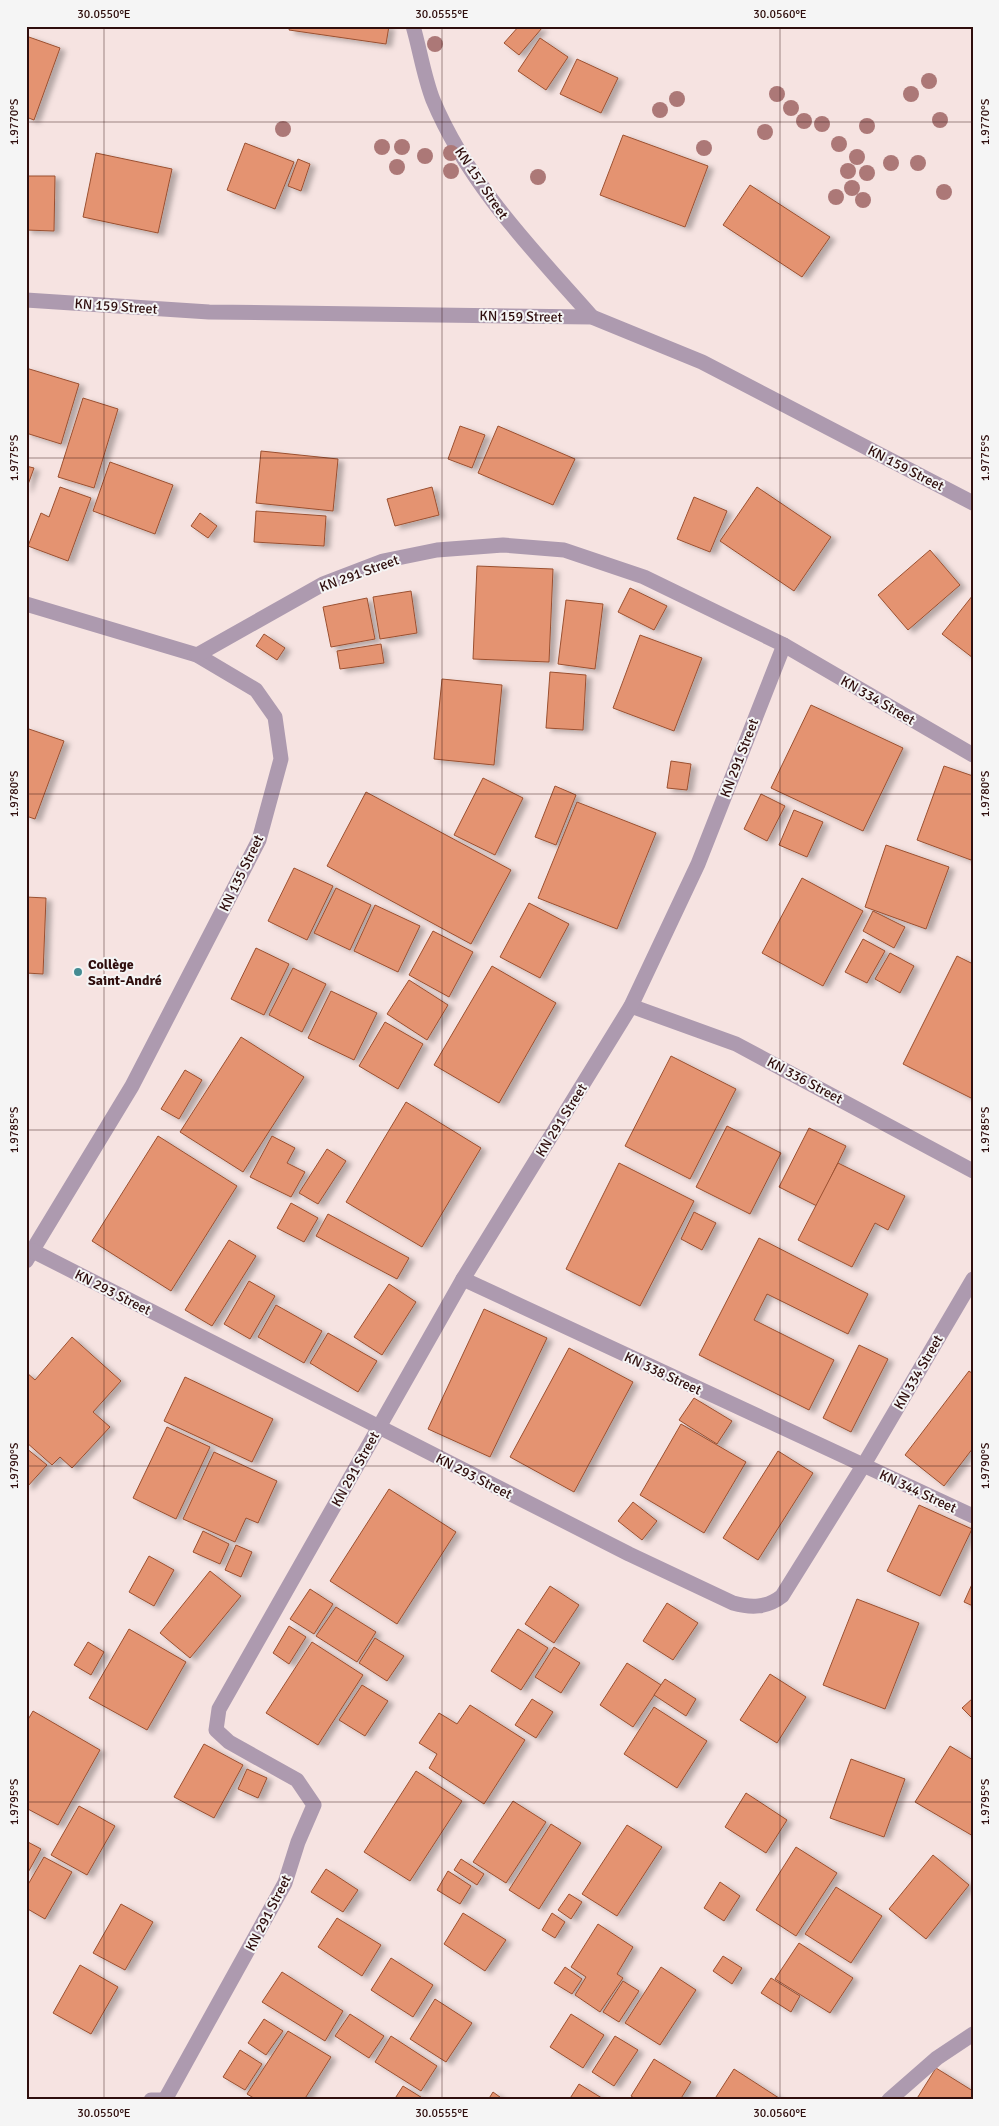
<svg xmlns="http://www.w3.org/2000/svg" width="999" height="2126" font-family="Signika,sans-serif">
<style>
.building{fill:#e49371;stroke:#9b5030;filter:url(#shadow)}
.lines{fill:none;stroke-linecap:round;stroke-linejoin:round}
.minor{stroke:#ad9aaf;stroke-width:15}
.tree{fill:#ac7877}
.ticks{fill:none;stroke:#2f0e0d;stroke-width:1;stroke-opacity:0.45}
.poi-dot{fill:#448b92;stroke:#f5f5f5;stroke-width:2}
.labels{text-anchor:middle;stroke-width:4;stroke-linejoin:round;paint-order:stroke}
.street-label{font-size:14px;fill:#2f0e0d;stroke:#f5f5f5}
.poi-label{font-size:14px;font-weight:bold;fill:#2f0e0d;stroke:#f5f5f5;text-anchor:start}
.neatline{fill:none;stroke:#2f0e0d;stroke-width:2}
.ticks-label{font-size:12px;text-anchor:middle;fill:#2f0e0d}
</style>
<defs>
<filter id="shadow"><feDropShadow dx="5.5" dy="3" stdDeviation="2.5" flood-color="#0004"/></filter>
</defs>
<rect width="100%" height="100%" fill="#f6e3e1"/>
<g class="building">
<path d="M290 26H389L386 44 289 30Z"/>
<path d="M519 26 542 28 519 55 504 43Z"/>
<path d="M26 36 60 48 34 120 26 117Z"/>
<path d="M540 38 568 57 546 90 518 71Z"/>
<path d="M577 59 618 78 601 113 560 94Z"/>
<path d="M623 135 708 166 685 227 600 195Z"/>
<path d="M245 143 294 162 275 209 227 190Z"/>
<path d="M96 153 172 169 158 233 83 217Z"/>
<path d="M298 159 310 164 301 191 288 186Z"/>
<path d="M26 176H55L54 231 26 230Z"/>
<path d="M750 185 830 237 802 277 723 225Z"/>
<path d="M26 368 79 384 61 444 26 433Z"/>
<path d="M83 398 118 409 94 488 58 477Z"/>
<path d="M460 426 485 435 472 468 448 459Z"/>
<path d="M498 426 575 459 553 505 478 473Z"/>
<path d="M261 451 338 459 333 511 256 503Z"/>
<path d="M110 462 173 485 155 534 93 511Z"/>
<path d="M26 466 34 468 26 490Z"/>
<path d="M60 487 91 498 68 561 28 546 41 513 49 517Z"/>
<path d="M432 487 439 515 395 526 387 499Z"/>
<path d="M757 487 831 537 794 591 720 541Z"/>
<path d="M694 497 727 511 710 552 677 539Z"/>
<path d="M256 511 326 516 324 546 254 542Z"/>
<path d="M200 513 217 526 208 538 191 526Z"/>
<path d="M930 550 960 585 908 630 878 595Z"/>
<path d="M477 566 553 569 549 662 473 659Z"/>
<path d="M630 588 667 606 654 630 618 612Z"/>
<path d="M411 591 417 633 380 639 373 597Z"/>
<path d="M973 595V658L942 634Z"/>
<path d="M367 598 375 639 331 647 323 607Z"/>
<path d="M566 600 603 604 595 669 558 664Z"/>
<path d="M264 634 285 648 277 660 256 646Z"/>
<path d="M640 635 702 658 674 731 613 708Z"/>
<path d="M381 644 384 663 340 669 337 651Z"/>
<path d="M550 672 586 675 583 730 546 728Z"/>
<path d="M442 679 502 685 494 765 434 759Z"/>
<path d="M811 705 903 748 863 831 771 788Z"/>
<path d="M26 728 64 741 35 819 26 816Z"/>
<path d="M671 761 691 764 687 790 667 788Z"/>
<path d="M944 766 973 776V854L971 860 917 840Z"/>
<path d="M483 778 523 798 495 855 454 835Z"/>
<path d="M555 786 576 795 556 845 535 837Z"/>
<path d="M366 792 511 870 471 944 327 866Z"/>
<path d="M761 794 785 806 767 841 744 829Z"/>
<path d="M577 802 656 833 617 929 538 898Z"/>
<path d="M794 810 823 822 807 857 779 845Z"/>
<path d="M886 845 949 867 926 929 865 907Z"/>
<path d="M294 868 333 886 307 940 268 921Z"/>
<path d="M802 878 863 911 823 986 762 953Z"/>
<path d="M336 888 371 905 350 950 314 933Z"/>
<path d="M26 897 46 898 43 974 26 973Z"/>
<path d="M529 903 569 924 540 978 500 957Z"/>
<path d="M375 905 420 926 398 972 354 951Z"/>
<path d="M873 911 905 927 894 948 863 931Z"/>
<path d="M433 931 473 952 449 997 409 975Z"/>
<path d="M863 939 885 951 867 983 845 972Z"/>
<path d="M256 948 289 964 264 1015 231 999Z"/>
<path d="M890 953 914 966 900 993 875 979Z"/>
<path d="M957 956 973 964V1099L903 1064Z"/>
<path d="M492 966 556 1003 499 1103 434 1065Z"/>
<path d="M293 968 326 984 302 1032 269 1015Z"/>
<path d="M409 980 448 1005 427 1040 387 1014Z"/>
<path d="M331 991 377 1013 354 1060 308 1038Z"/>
<path d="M385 1022 423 1044 398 1089 359 1066Z"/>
<path d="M241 1037 304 1077 243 1172 180 1132Z"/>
<path d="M671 1056 736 1089 690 1179 625 1146Z"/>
<path d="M185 1070 202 1080 179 1119 161 1109Z"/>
<path d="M406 1102 481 1148 422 1247 346 1202Z"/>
<path d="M727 1126 781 1153 750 1214 696 1187Z"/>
<path d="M809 1128 846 1146 817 1206 779 1187Z"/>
<path d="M158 1136 237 1186 171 1291 92 1241Z"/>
<path d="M272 1136 295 1148 287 1163 305 1172 291 1197 250 1177Z"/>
<path d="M327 1149 346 1161 318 1204 299 1193Z"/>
<path d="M619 1163 694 1201 640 1306 566 1269Z"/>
<path d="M838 1163 905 1196 888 1230 875 1223 852 1267 798 1240Z"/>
<path d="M291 1203 318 1218 304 1242 277 1228Z"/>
<path d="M694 1212 716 1223 702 1250 681 1239Z"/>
<path d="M328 1214 409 1258 397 1279 316 1236Z"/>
<path d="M759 1238 868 1294 848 1334 767 1294 754 1320 834 1360 809 1410 699 1355Z"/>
<path d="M229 1240 256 1256 212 1326 185 1310Z"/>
<path d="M249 1281 275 1296 250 1339 224 1324Z"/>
<path d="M389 1284 416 1302 382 1355 354 1337Z"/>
<path d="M276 1305 322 1331 304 1363 258 1337Z"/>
<path d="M484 1309 547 1338 490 1457 428 1429Z"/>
<path d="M328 1333 377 1361 358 1392 310 1363Z"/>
<path d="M72 1337 121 1381 93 1412 110 1427 72 1468 60 1457 52 1465 26 1442V1372L35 1380Z"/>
<path d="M859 1345 888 1359 851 1432 823 1418Z"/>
<path d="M569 1348 633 1382 574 1492 510 1457Z"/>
<path d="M969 1371 973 1374V1448L944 1486 905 1455Z"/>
<path d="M185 1377 273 1419 252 1462 164 1421Z"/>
<path d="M694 1398 732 1421 717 1444 679 1420Z"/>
<path d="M681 1424 746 1462 704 1533 640 1495Z"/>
<path d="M167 1427 210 1447 176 1519 133 1498Z"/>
<path d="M26 1448 47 1465 27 1487 26 1486Z"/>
<path d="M778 1451 813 1473 758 1560 723 1538Z"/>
<path d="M214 1452 277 1481 258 1523 246 1518 235 1542 183 1519Z"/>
<path d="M389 1489 456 1532 397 1624 330 1581Z"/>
<path d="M633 1502 657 1521 642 1540 618 1521Z"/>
<path d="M919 1505 972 1529 940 1596 887 1571Z"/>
<path d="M203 1531 229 1544 220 1564 193 1552Z"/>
<path d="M236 1545 252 1552 241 1577 225 1570Z"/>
<path d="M149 1556 174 1570 154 1606 129 1592Z"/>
<path d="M210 1571 241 1596 190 1658 160 1633Z"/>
<path d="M973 1582V1606L964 1602Z"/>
<path d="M550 1586 579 1605 554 1643 525 1624Z"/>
<path d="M310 1589 333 1604 314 1634 290 1619Z"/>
<path d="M857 1599 919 1623 885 1709 823 1685Z"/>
<path d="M667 1603 698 1623 673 1660 643 1641Z"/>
<path d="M336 1607 376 1632 357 1662 316 1636Z"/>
<path d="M289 1626 306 1637 289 1664 273 1653Z"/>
<path d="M129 1629 186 1662 147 1730 89 1698Z"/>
<path d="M518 1629 548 1648 521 1690 491 1671Z"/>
<path d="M375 1638 404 1656 387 1681 359 1663Z"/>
<path d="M88 1642 104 1652 91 1675 74 1665Z"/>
<path d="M312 1642 363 1675 318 1745 266 1713Z"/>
<path d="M554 1647 580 1663 561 1693 535 1677Z"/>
<path d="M627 1663 661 1685 633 1727 600 1705Z"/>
<path d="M770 1674 806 1697 777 1743 740 1720Z"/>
<path d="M665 1679 696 1699 686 1716 654 1695Z"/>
<path d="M362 1685 388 1701 365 1736 339 1720Z"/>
<path d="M973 1698V1719L962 1708Z"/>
<path d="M532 1699 553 1712 536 1738 515 1725Z"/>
<path d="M470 1705 525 1740 484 1804 429 1768 437 1754 419 1743 439 1713 457 1724Z"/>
<path d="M654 1707 707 1741 677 1788 624 1754Z"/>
<path d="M33 1711 100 1750 58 1825 26 1808V1723Z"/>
<path d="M204 1744 243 1765 214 1818 174 1797Z"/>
<path d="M950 1746 973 1760V1836L915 1802Z"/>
<path d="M851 1759 905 1779 884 1837 830 1818Z"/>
<path d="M247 1769 267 1778 258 1798 238 1789Z"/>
<path d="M416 1771 462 1801 410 1881 364 1852Z"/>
<path d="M746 1793 787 1820 766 1853 725 1827Z"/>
<path d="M513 1801 546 1822 506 1883 473 1862Z"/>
<path d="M79 1806 115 1826 87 1875 51 1855Z"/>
<path d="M551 1824 581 1843 539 1909 509 1890Z"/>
<path d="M627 1825 662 1847 617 1916 582 1894Z"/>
<path d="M26 1841 41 1849 26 1876Z"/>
<path d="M796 1847 837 1873 796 1936 756 1910Z"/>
<path d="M933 1855 969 1885 926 1939 889 1909Z"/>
<path d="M44 1857 72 1872 45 1919 26 1908V1888Z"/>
<path d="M461 1859 484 1874 477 1885 454 1870Z"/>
<path d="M326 1869 358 1890 343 1912 311 1892Z"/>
<path d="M448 1871 471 1886 460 1904 437 1890Z"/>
<path d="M720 1882 740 1896 724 1921 704 1908Z"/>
<path d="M836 1887 882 1916 851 1963 805 1934Z"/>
<path d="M569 1894 582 1902 571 1919 558 1910Z"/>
<path d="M121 1904 153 1922 125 1970 93 1953Z"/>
<path d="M463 1913 506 1940 485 1971 444 1944Z"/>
<path d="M552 1913 565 1922 555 1938 542 1930Z"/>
<path d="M337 1918 381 1945 362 1976 318 1947Z"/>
<path d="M598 1924 633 1947 617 1974 623 1978 600 2012 575 1995 586 1977 571 1967Z"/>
<path d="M799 1943 853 1978 830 2013 775 1979Z"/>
<path d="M723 1956 742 1968 732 1984 713 1971Z"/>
<path d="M391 1958 433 1985 413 2017 371 1990Z"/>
<path d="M80 1965 118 1987 91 2034 53 2013Z"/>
<path d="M565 1967 582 1979 572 1994 554 1983Z"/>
<path d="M661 1967 696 1990 660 2045 625 2023Z"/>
<path d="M282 1972 343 2011 325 2041 262 2002Z"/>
<path d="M771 1978 800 1996 791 2012 761 1993Z"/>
<path d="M623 1981 639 1991 619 2022 603 2012Z"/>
<path d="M435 1999 472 2023 446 2062 410 2039Z"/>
<path d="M350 2014 384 2036 369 2058 335 2036Z"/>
<path d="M571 2014 604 2035 583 2068 550 2047Z"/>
<path d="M264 2019 283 2031 266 2055 248 2043Z"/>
<path d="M288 2031 331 2057 304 2100H257L247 2094Z"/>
<path d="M391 2036 437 2066 421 2091 375 2062Z"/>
<path d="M615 2036 638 2050 614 2086 592 2072Z"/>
<path d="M240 2050 262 2064 245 2090 223 2077Z"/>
<path d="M654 2059 691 2082 680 2100H637L631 2096Z"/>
<path d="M936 2068 973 2091V2100H916Z"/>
<path d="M734 2069 782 2100H714Z"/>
<path d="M579 2084 605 2100H569Z"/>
<path d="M403 2086 424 2099 394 2100Z"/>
<path d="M493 2092 504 2100H488Z"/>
</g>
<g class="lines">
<g class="minor">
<path d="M413 26C420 50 424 77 433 100 468 184 533 250 592 317"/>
<path d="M26 300 209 312 592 317 702 362 973 503"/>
<path d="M26 604 197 655 256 690 275 717 281 759 259 840 132 1086 26 1261"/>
<path d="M784 645 973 755"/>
<path d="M631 1006 736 1044 973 1171"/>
<path d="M33 1251 629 1554 733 1603C751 1608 767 1608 782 1596L863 1466 973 1279"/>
<path d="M463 1279 973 1516"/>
<path d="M166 2098 285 1883 298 1842 314 1805 297 1780 229 1742 216 1730 219 1709 463 1279 631 1006 698 864 784 645 644 577 564 550 503 545 437 550 383 561 323 584 197 655"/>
<path d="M151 2100H168"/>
<path d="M889 2100 937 2058 973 2034"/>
</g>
</g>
<g class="tree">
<circle cx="435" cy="44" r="8"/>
<circle cx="929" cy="81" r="8"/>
<circle cx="777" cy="94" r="8"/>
<circle cx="911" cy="94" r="8"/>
<circle cx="677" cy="99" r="8"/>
<circle cx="791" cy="108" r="8"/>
<circle cx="660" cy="110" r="8"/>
<circle cx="940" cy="120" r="8"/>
<circle cx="804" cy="121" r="8"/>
<circle cx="822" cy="124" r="8"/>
<circle cx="867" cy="126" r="8"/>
<circle cx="283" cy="129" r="8"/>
<circle cx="765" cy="132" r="8"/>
<circle cx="839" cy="144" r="8"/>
<circle cx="382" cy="147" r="8"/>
<circle cx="402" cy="147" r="8"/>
<circle cx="704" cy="148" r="8"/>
<circle cx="451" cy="153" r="8"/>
<circle cx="425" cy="156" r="8"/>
<circle cx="857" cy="157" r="8"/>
<circle cx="891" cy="163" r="8"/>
<circle cx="918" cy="163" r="8"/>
<circle cx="397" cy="167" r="8"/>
<circle cx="451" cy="171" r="8"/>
<circle cx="848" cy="171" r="8"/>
<circle cx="867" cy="173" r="8"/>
<circle cx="538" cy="177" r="8"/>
<circle cx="852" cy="188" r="8"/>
<circle cx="944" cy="192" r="8"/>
<circle cx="836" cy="197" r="8"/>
<circle cx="863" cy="200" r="8"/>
</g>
<path class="ticks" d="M104 26V2100M442 26V2100M780 26V2100M26 122H973M26 458H973M26 794H973M26 1130H973M26 1466H973M26 1802H973"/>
<circle class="poi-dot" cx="78" cy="972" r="5"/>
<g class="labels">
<g class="street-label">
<text transform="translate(482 183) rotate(56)" y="5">KN 157 Street</text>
<text transform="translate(116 306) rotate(4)" y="5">KN 159 Street</text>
<text transform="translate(521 316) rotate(1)" y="5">KN 159 Street</text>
<text transform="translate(906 468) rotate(27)" y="5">KN 159 Street</text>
<text transform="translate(359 573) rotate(-20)" y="5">KN 291 Street</text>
<text transform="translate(878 700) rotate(30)" y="5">KN 334 Street</text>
<text transform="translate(739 758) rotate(-69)" y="5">KN 291 Street</text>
<text transform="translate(241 873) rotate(-64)" y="5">KN 135 Street</text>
<text transform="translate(805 1080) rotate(28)" y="5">KN 336 Street</text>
<text transform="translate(561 1120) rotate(-58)" y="5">KN 291 Street</text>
<text transform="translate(113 1292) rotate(27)" y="5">KN 293 Street</text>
<text transform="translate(918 1372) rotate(-60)" y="5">KN 334 Street</text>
<text transform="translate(663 1373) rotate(25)" y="5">KN 338 Street</text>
<text transform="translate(355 1469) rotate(-61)" y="5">KN 291 Street</text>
<text transform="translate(474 1476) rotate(27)" y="5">KN 293 Street</text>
<text transform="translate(918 1491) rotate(25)" y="5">KN 344 Street</text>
<text transform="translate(268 1913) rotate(-63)" y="5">KN 291 Street</text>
</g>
<g class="poi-label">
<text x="88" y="969">Collège<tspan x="88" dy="16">Saint-André</tspan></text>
</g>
</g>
<rect width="999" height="2126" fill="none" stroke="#f5f5f5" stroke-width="55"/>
<rect x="28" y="28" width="944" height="2070" class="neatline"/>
<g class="ticks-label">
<text x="104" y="18">30.0550°E</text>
<text x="442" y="18">30.0555°E</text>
<text x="780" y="18">30.0560°E</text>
<text transform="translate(14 122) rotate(-90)" y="4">1.9770°S</text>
<text transform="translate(985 122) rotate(-90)" y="4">1.9770°S</text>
<text transform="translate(14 458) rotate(-90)" y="4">1.9775°S</text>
<text transform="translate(985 458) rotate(-90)" y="4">1.9775°S</text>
<text transform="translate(14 794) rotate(-90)" y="4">1.9780°S</text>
<text transform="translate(985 794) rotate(-90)" y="4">1.9780°S</text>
<text transform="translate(14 1130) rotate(-90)" y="4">1.9785°S</text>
<text transform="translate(985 1130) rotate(-90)" y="4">1.9785°S</text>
<text transform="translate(14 1466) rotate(-90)" y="4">1.9790°S</text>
<text transform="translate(985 1466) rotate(-90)" y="4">1.9790°S</text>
<text transform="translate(14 1802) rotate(-90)" y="4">1.9795°S</text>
<text transform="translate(985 1802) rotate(-90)" y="4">1.9795°S</text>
<text x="104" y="2117">30.0550°E</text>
<text x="442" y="2117">30.0555°E</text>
<text x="780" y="2117">30.0560°E</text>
</g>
</svg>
